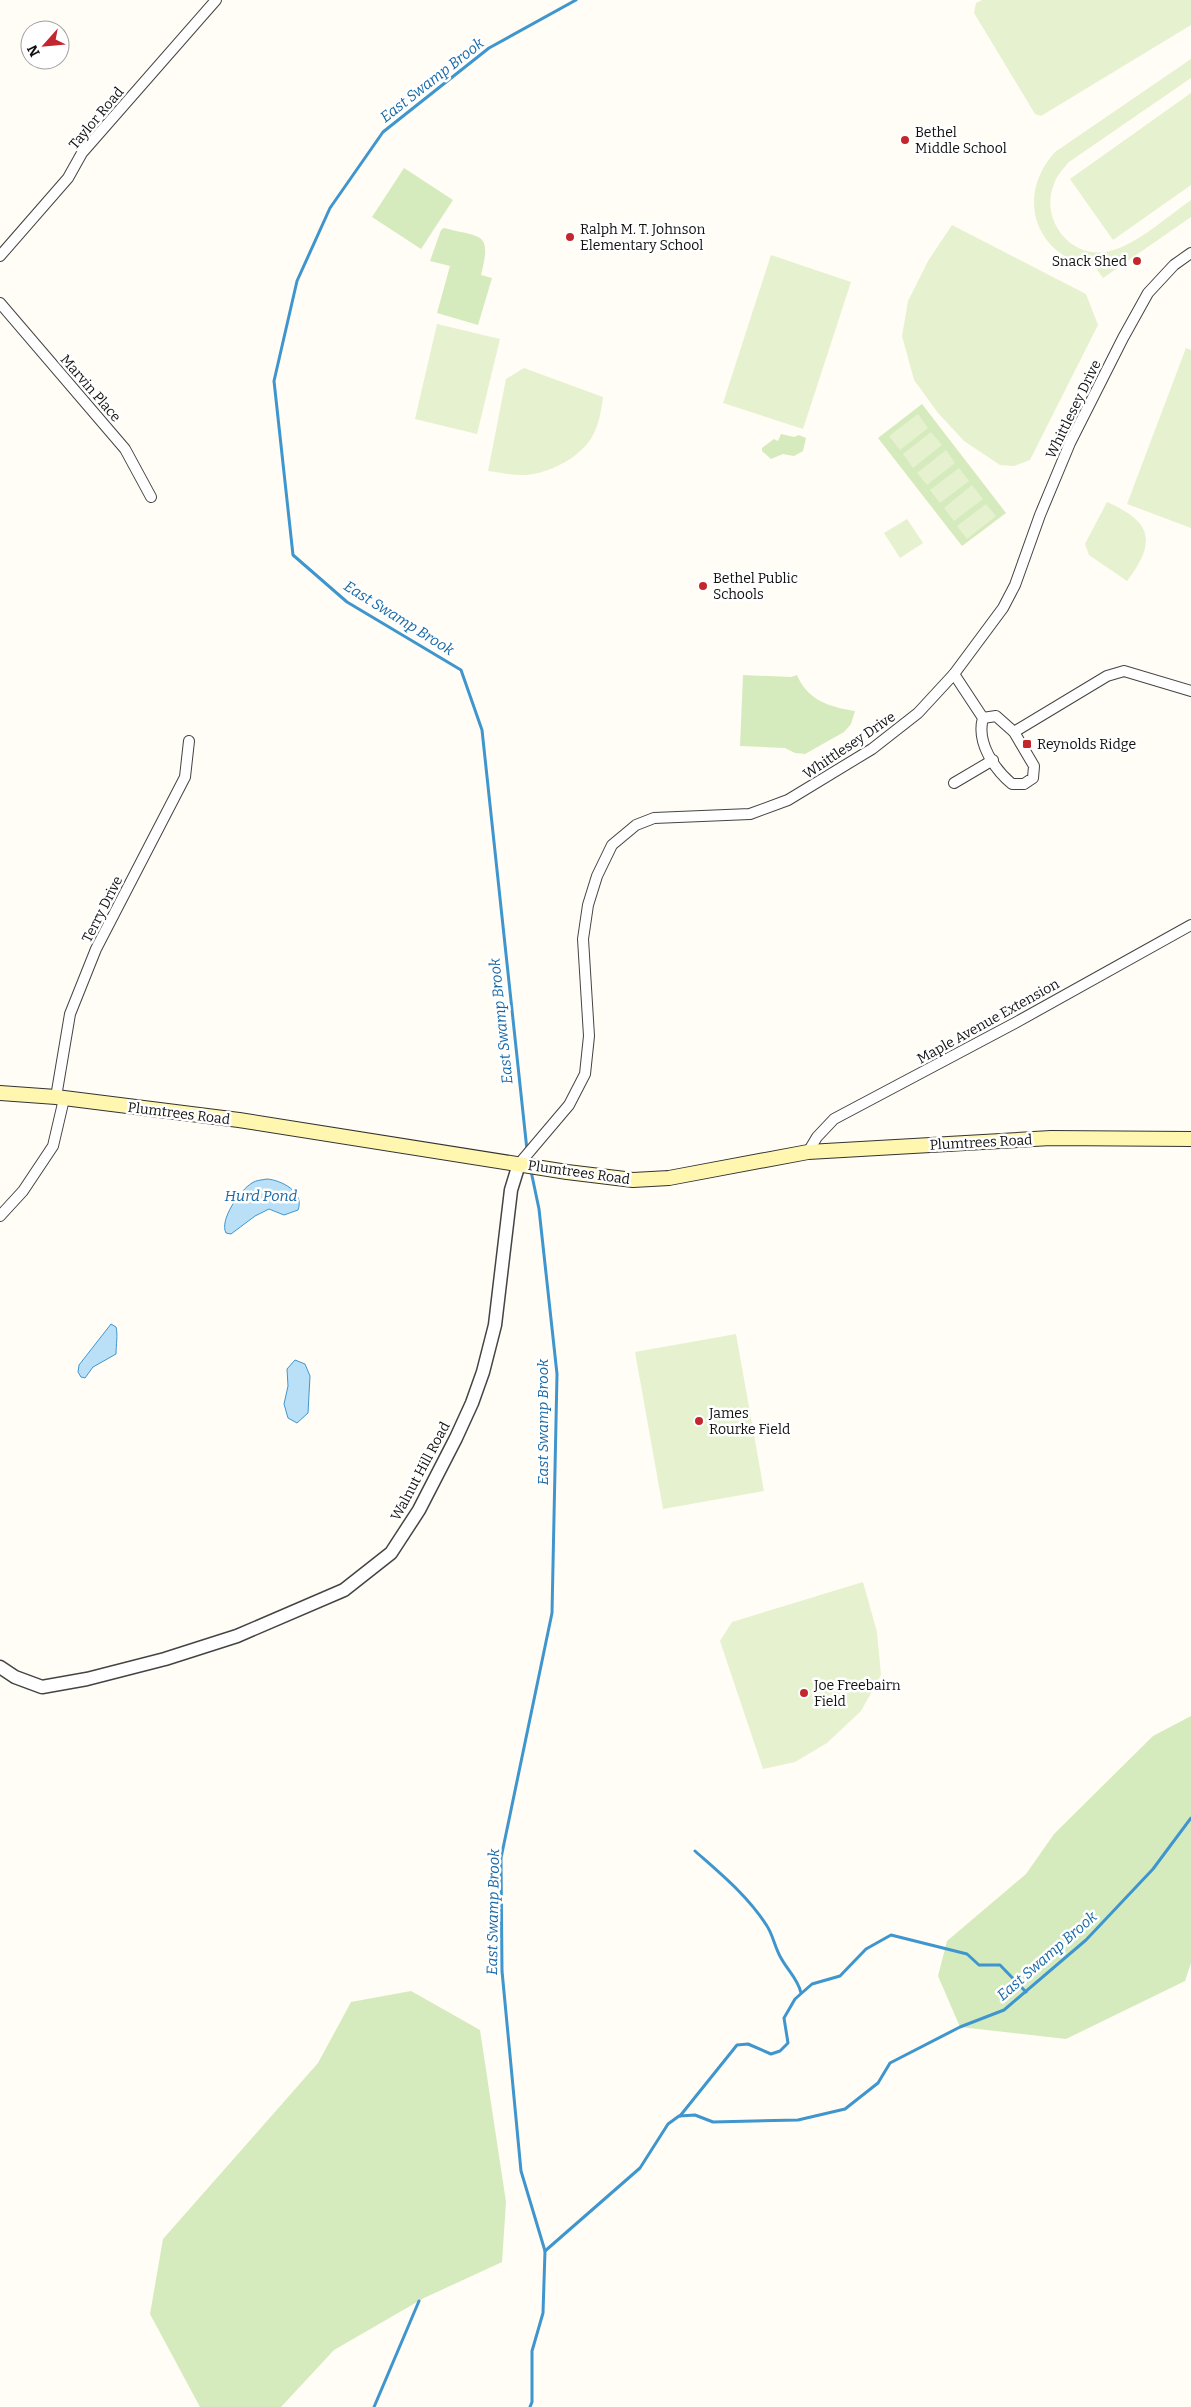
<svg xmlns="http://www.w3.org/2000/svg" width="1191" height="2407" font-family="Bitter,serif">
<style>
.green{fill:#d5ebbd}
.pitch{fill:#e6f2cf}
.water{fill:#b9e0f7;stroke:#3f96cf}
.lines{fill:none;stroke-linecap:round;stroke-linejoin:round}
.stream{stroke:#3f96cf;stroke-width:3}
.minor-casing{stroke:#444;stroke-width:12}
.tertiary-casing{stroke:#444;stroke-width:15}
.secondary-casing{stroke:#333;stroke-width:16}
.minor{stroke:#fff;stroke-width:10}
.tertiary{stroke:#fff;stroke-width:12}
.secondary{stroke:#fff6b0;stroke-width:14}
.poi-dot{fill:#c4262e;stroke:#fff;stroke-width:2}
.labels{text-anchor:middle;stroke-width:5;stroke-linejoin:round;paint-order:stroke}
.street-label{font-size:14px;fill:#111;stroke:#fff}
.poi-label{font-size:14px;fill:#111;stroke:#fff;text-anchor:start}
.water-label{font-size:15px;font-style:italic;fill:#1768a6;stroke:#fff}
</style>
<rect width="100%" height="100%" fill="#fffdf5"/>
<g class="green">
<path d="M404 168 453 200 421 249 372 217Z"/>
<path d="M444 228C482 238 492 231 481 275L492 278 478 325 437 313 450 266 430 261 441 230Z"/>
<path d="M922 404 1006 513 962 546 878 438Z"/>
<path d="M781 434 794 437 799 435 806 438 803 451 794 456 783 454 771 459 762 451V448L774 439 778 441Z"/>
<path d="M743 675 791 677 797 675C808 701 830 707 855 711L851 724 844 732 805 754 795 753 785 748 740 746Z"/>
<path d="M1191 1716V1963L1185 1981 1066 2039 960 2027 938 1976 947 1941 1026 1874 1054 1834 1153 1736Z"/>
<path d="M411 1991 480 2030 506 2202 502 2262 424 2298 334 2350 281 2407H200L150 2314 163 2239 318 2063 351 2002Z"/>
</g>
<g class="pitch">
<path d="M982 0H1191V25L1041 116 1035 114 974 13 976 3Z"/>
<path d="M1191 59V78L1069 162C1063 169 1057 175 1054 184 1039 220 1072 261 1110 251 1136 245 1168 216 1191 200V217L1103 278 1095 267C1036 258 1014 197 1055 152Z"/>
<path d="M1191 93V185L1113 240 1070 179Z"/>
<path d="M952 225 1086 294 1098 325 1030 460 1014 466 1000 465 964 441 938 413 914 380 902 336 908 301 928 261Z"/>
<path d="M771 255 851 282 803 429 723 403Z"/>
<path d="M437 324 500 339 477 434 415 419Z"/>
<path d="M1186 348 1191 350V528L1127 504Z"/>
<path d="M524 368 603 397C601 413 598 431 587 444 572 462 543 476 519 475 509 475 498 472 488 471L506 379Z"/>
<path d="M918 414 928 428 900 450 889 436Z"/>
<path d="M931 432 942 445 913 468 903 454Z"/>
<path d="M946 450 955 463 927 485 917 473Z"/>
<path d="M959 468 969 481 940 503 930 490Z"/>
<path d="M972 485 983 499 954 521 944 508Z"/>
<path d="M1107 502C1152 522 1157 541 1127 581L1089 555 1085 544Z"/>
<path d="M986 504 996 516 967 539 957 526Z"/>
<path d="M907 519 923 543 900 558 884 533Z"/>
<path d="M736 1334 764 1491 663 1509 635 1352Z"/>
<path d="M863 1582 877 1632 881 1675 861 1711 827 1743 795 1762 763 1769 720 1641 732 1622Z"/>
</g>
<g class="water">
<path d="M267 1179C281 1180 305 1192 298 1210L284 1215 269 1209 255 1216 231 1234 226 1233C219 1220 240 1190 252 1183 256 1180 262 1180 267 1179Z"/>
<path d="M111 1324 116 1327C118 1334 116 1346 116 1354L93 1367 85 1378 81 1377 78 1372 79 1365Z"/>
<path d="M295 1360 305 1364 310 1376 308 1413 297 1423 288 1418 284 1404 288 1386 287 1369Z"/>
</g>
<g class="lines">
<g class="stream">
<path d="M527 1150 482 730 461 670 347 602 293 555 274 381 297 281 330 208 383 132 489 48 576 0"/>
<path d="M695 1851C721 1874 748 1896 767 1926 773 1935 775 1948 781 1958 788 1971 798 1979 801 1993"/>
<path d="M680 2116 737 2045 748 2044 771 2054 780 2051 788 2043 784 2018 795 1999 812 1984 840 1976 866 1949 891 1935 967 1954 979 1965H1000L1026 1992"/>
<path d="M545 2251 640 2168 668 2124 679 2116 695 2115 713 2122 798 2120 845 2109 878 2083 890 2063 960 2027 1004 2010 1086 1940 1153 1869 1191 1818"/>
<path d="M374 2407 419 2301"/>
<path d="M530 2407 532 2402V2351L543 2313 545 2251 521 2171 502 1971 501 1858 552 1613 557 1374 539 1209 531 1171"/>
</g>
<defs>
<g id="minor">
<path d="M0 256 68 178 82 153 216 0"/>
<path d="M0 303 125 449 151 497"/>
<path d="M954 674 983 718C976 742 994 769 1012 784H1024L1033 778 1034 766 1014 732 996 716 983 718"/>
<path d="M1014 732 1107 676 1124 671 1191 691"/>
<path d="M954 783 993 760"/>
<path d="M56 1097 70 1014 96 949 185 777 189 741"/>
<path d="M808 1152 817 1137 834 1119 1015 1023 1191 925"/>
<path d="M519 1164 569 1105 585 1074 589 1036 583 939 588 905 597 876 612 845 636 825 654 818 750 814 788 800 872 749 918 713 954 674 1003 608 1015 585 1040 515 1070 443 1123 338 1148 293 1174 265 1191 253"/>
<path d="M0 1216 23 1191 53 1146 64 1099"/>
</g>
<path id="tertiary" d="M0 1667 15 1677 42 1687 87 1679 165 1659 237 1636 344 1590 391 1553 419 1510 456 1438 472 1403 483 1372 495 1325 511 1190 519 1164"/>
<path id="secondary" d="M0 1093 56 1097 239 1120 567 1172 633 1180 669 1178 808 1152 1051 1138 1191 1139"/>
</defs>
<use href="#minor" class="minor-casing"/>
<use href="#tertiary" class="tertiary-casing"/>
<use href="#secondary" class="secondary-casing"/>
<use href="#minor" class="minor"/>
<use href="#tertiary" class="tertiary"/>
<use href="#secondary" class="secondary"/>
</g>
<g class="poi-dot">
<circle cx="905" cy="140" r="5"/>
<circle cx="570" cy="237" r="5"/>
<circle cx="1137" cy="261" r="5"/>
<circle cx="703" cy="586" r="5"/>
<rect x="1022" y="739" width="10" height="10" rx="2.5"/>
<circle cx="699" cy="1421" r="5"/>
<circle cx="804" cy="1693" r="5"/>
</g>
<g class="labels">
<g class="street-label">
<text transform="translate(96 118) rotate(-50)" y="5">Taylor Road</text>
<text transform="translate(91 388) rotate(49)" y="5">Marvin Place</text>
<text transform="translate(1073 409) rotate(-64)" y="5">Whittlesey Drive</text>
<text transform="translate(849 745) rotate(-34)" y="5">Whittlesey Drive</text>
<text transform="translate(102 909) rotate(-63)" y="5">Terry Drive</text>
<text transform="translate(988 1021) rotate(-29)" y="5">Maple Avenue Extension</text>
<text transform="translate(179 1113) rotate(7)" y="5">Plumtrees Road</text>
<text transform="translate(981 1142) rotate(-3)" y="5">Plumtrees Road</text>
<text transform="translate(579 1172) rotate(8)" y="5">Plumtrees Road</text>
<text transform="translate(420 1471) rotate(-62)" y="5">Walnut Hill Road</text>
</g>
<g class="poi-label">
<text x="915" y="137">Bethel<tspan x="915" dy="16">Middle School</tspan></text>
<text x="580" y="234">Ralph M. T. Johnson<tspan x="580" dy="16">Elementary School</tspan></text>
<text x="1127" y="266" text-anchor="end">Snack Shed</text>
<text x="713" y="583">Bethel Public<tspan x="713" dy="16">Schools</tspan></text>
<text x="1037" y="749">Reynolds Ridge</text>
<text x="709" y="1418">James<tspan x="709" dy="16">Rourke Field</tspan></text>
<text x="814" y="1690">Joe Freebairn<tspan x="814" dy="16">Field</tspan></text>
</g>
<g class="water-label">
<text transform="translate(432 80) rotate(-38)" y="5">East Swamp Brook</text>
<text transform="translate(399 618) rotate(32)" y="5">East Swamp Brook</text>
<text transform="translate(501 1021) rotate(-96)" y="5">East Swamp Brook</text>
<text x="261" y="1201">Hurd Pond</text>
<text transform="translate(543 1422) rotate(-90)" y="5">East Swamp Brook</text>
<text transform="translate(493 1912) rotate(-89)" y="5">East Swamp Brook</text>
<text transform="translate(1047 1956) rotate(-41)" y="5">East Swamp Brook</text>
</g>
</g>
<g transform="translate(45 45) rotate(243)"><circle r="24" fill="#ffffff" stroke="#a0a0a0"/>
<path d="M0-4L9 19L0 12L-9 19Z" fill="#c4262e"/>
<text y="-8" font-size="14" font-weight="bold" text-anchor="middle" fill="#111111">N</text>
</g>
</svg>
